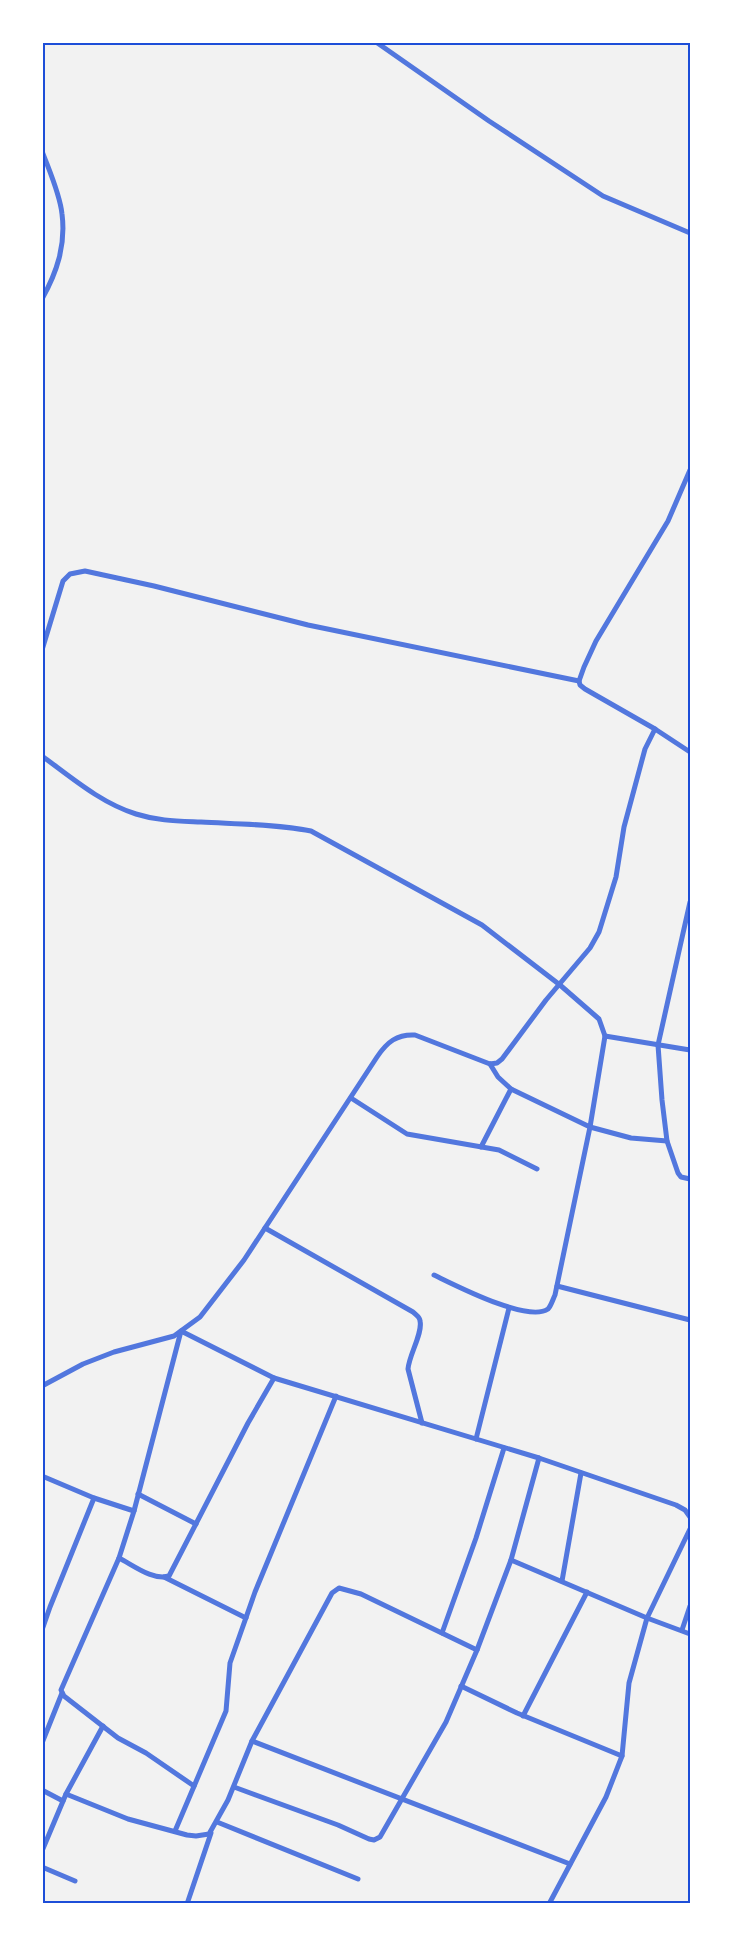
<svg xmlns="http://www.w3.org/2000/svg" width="733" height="1946" font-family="'Exo 2',sans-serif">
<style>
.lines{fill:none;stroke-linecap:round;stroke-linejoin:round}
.minor{stroke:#5277de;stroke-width:5}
.neatline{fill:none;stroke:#1d4ed8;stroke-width:2}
</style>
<rect width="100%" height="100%" fill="#f2f2f2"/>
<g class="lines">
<g class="minor">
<path d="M376 42 489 121 603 196 690 233"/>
<path d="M42 151C49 170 60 194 62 214 66 245 57 272 42 299"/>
<path d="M690 470 668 521 596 641 584 667 579 681 580 685 585 689 655 729 690 752"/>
<path d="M42 650 63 581 70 574 85 571 154 586 308 625 579 681"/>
<path d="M42 756C72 778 101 803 136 814 158 821 178 821 201 822 237 824 275 824 311 831L482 925 560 985 599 1019 605 1036 590 1127 555 1295C553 1299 551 1306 548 1309 528 1323 455 1285 434 1275"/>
<path d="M690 902 658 1045 662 1100 667 1141 678 1173 681 1177 690 1179"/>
<path d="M605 1036 690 1050"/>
<path d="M490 1064 498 1077 511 1089 590 1127 631 1138 667 1141"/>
<path d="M351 1098 407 1134 499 1150 537 1169"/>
<path d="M481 1147 511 1089"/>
<path d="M265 1228 413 1312C416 1315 420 1317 420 1321 423 1333 409 1355 408 1369L422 1423"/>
<path d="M557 1286 690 1320"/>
<path d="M42 1386 83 1364 114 1352 174 1336 200 1317 244 1260 377 1057C387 1042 397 1034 415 1035L490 1064 497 1063 502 1059 546 1000 590 948 599 932 616 877 624 827 645 749 655 729"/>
<path d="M476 1439 509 1308"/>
<path d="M42 1476 94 1498 134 1511"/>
<path d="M138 1494 196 1524"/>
<path d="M119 1558C133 1565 153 1581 169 1576L248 1423 274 1378"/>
<path d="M511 1560 647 1618 690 1634"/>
<path d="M164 1577 246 1618"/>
<path d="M562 1581 581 1473"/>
<path d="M42 1630 50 1607 94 1498"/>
<path d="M682 1630 690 1606"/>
<path d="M442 1633 476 1538 504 1448"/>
<path d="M461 1686 517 1713 622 1756"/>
<path d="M523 1716 587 1592"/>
<path d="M252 1741 570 1864"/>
<path d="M42 1743 62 1693"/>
<path d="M194 1786 146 1753 118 1738 64 1696 61 1690 119 1558 134 1511 181 1331 274 1378 539 1458 676 1505 685 1510 690 1517"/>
<path d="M234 1787 338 1825 369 1839 374 1840 380 1837 446 1722 477 1650 511 1560 539 1458"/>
<path d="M42 1790 63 1801"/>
<path d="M66 1794 128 1819 187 1835 196 1836 209 1834 228 1800 252 1741 332 1593 339 1588 361 1594 477 1650"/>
<path d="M217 1822 358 1879"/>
<path d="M175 1831 226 1711 230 1663 255 1592 336 1396"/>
<path d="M42 1851 66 1794 103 1726"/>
<path d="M42 1867 75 1881"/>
<path d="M187 1904 211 1833"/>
<path d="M549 1904 606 1797 622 1756 629 1683 647 1618 690 1529"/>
</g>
</g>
<rect width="733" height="1946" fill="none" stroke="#ffffff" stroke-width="88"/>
<rect x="44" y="44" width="645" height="1858" class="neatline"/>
</svg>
